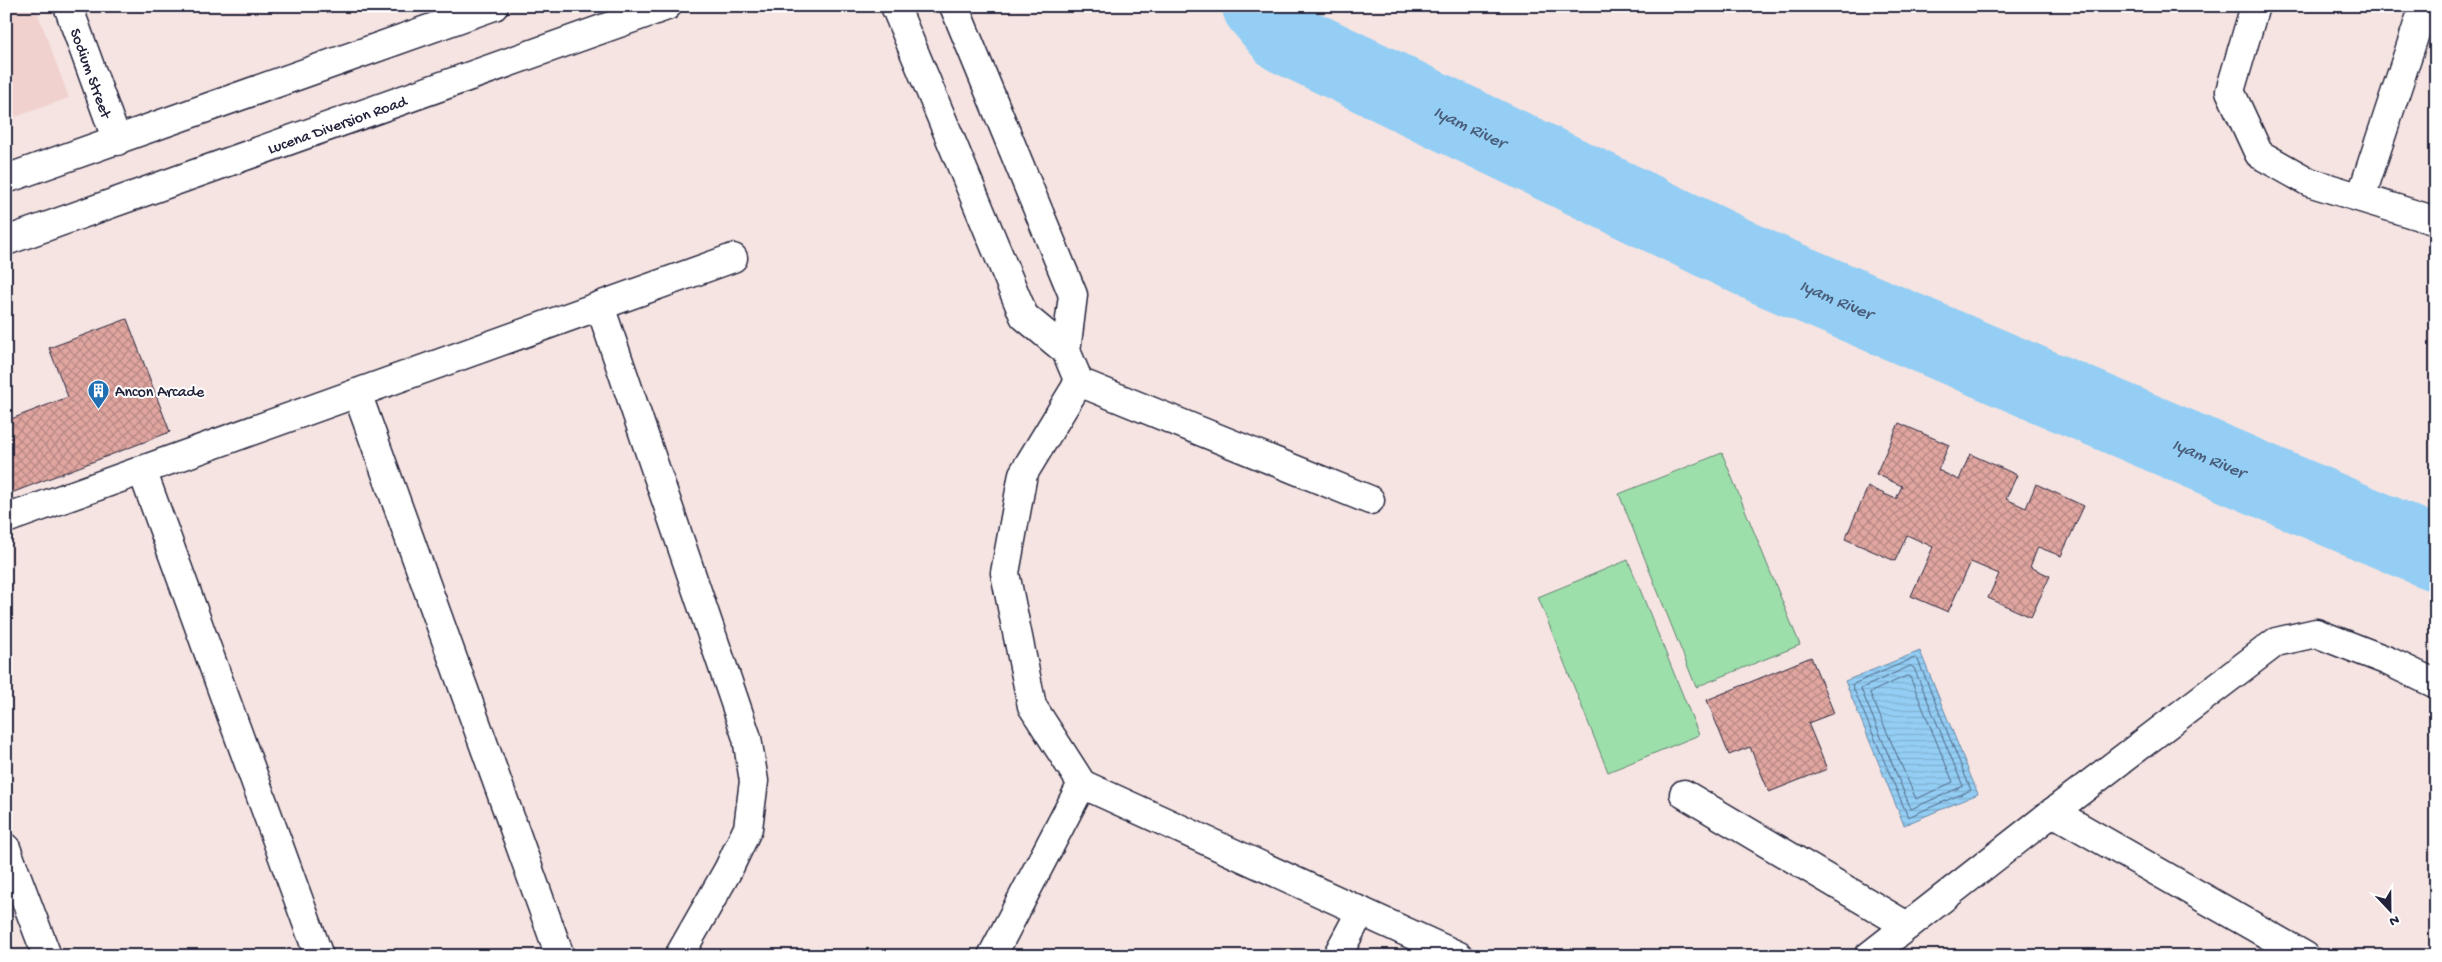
<svg xmlns="http://www.w3.org/2000/svg" width="2442" height="962" font-family="'Gochi Hand',sans-serif">
<style>
.built{fill:#f0d1ce}
.pitch{fill:#9ddfaa;stroke:#608072}
.water{fill:url(#water-rules);stroke:#6689aa}
.lines{fill:none;stroke-linecap:round;stroke-linejoin:round}
.shore{stroke:#506785;stroke-width:1}
.river{stroke:#94cef4;stroke-width:74}
.building{fill:url(#building-cross-hatch);stroke:#22223b}
.minor-casing{stroke:#22223b;stroke-width:31}
.trunk-casing{stroke:#22223b;stroke-width:31}
.minor{stroke:#fff;stroke-width:28}
.trunk{stroke:#fff;stroke-width:28}
.labels{text-anchor:middle;stroke-width:4;stroke-linejoin:round;paint-order:stroke}
.street-label{font-size:16px;fill:#22223b;stroke:#fff}
.poi-label{font-size:16px;fill:#22223b;stroke:#fff;text-anchor:start}
.water-label{font-size:18px;font-style:italic;fill:#4a5e7c;stroke:#fff}
</style>
<defs>
<pattern id="water-rules" width="6" height="5" patternUnits="userSpaceOnUse" patternTransform="scale(1.25)"><rect width="6" height="5" fill="#94cef4"/><path d="M0 2.5h6" fill="none" stroke="#7fb1d2"/></pattern>
<pattern id="building-cross-hatch" width="8" height="8" patternUnits="userSpaceOnUse" patternTransform="scale(1.25)"><rect width="8" height="8" fill="#e1a6a0"/><path d="M0 0l8 8M0 8l8-8" fill="none" stroke="#b68784"/></pattern>
</defs>
<rect width="100%" height="100%" fill="#f6e4e2"/>
<filter id="ink" filterUnits="userSpaceOnUse"><feTurbulence type="fractalNoise" baseFrequency=".02" numOctaves="2"/><feDisplacementMap in="SourceGraphic" scale="10" xChannelSelector="R" yChannelSelector="G"/><feConvolveMatrix kernelMatrix="1 2 1 2 8 2 1 2 1" color-interpolation-filters="sRGB"/></filter>
<g filter="url(#ink)">
<path class="built" d="M6 6H35L69 98 6 120Z"/>
<g class="pitch">
<path d="M1722 453 1800 645 1696 687 1619 494Z"/>
<path d="M1628 560 1699 735 1608 772 1538 597Z"/>
</g>
<path class="water" d="M1920 651 1978 794 1904 825 1845 681Z"/>
<g class="lines">
<g class="shore">
<path d="M1915 658 1918 660 1971 790 1908 817 1852 685Z"/>
<path d="M1911 666 1914 668 1963 786 1911 809 1861 689Z"/>
<path d="M1907 676 1910 677 1953 782 1916 799 1870 693Z"/>
</g>
<path class="river" id="s1" d="M1259 6 1285 37 1765 268 2436 554"/>
</g>
<g class="building">
<path d="M127 319 170 432 6 495V421L68 397 49 348Z"/>
<path d="M1899 423 1949 445 1938 470 1959 480 1970 454 2017 475 2006 499 2026 508 2036 484 2084 506 2061 556 2038 547 2030 567 2050 576 2031 617 1988 598 1999 574 1971 562 1948 612 1911 596 1933 547 1907 535 1895 561 1845 539 1868 487 1896 499 1902 486 1876 474Z"/>
<path d="M1811 657 1834 713 1808 723 1827 769 1769 792 1750 747 1729 755 1707 700Z"/>
</g>
<g class="lines">
<defs>
<g id="minor">
<path id="s2" d="M68 6 117 141"/>
<path d="M895 6 1024 316 1066 351 1079 382 1370 500"/>
<path d="M954 6 1073 295 1066 351"/>
<path d="M2255 6 2230 91 2259 154 2309 182 2436 221"/>
<path d="M2361 197 2424 6"/>
<path d="M600 306 747 738 754 781 748 828 728 870 679 956"/>
<path d="M1079 382 1023 474 1005 573 1032 706 1082 784 1459 956"/>
<path d="M357 393 560 956"/>
<path d="M142 470 319 956"/>
<path d="M6 519 733 258"/>
<path d="M1684 794 1907 926"/>
<path d="M2053 812 2305 956"/>
<path d="M6 848 47 956"/>
<path d="M992 956 1082 784"/>
<path d="M1337 956 1361 911"/>
<path d="M1869 956 2053 812 2276 642 2316 633 2388 661 2436 684"/>
</g>
<g id="trunk">
<path d="M6 179 494 6"/>
<path id="s3" d="M6 241 667 6"/>
</g>
</defs>
<use href="#minor" class="minor-casing"/>
<use href="#trunk" class="trunk-casing"/>
<use href="#minor" class="minor"/>
<use href="#trunk" class="trunk"/>
</g>
</g>
<defs>
<symbol id="building-pin" viewBox="-11 -11 22 30"><path d="M0 17L-7.5 6A9.5 9.5 0 1 1 7.5 6Z" fill="#1f6fb2" stroke="#fff"/><path d="M-4-6H4V6H1V3H-1V6H-4ZM-2.5-4.3h1.7v1.8h-1.7ZM.8-4.3h1.7v1.8H.8ZM-2.5-1h1.7V.8h-1.7ZM.8-1h1.7V.8H.8Z" fill="#fff"/></symbol>
</defs>
<g fill-rule="evenodd">
<use href="#building-pin" x="86" y="378" width="25" height="34"/>
</g>
<g class="labels">
<g class="street-label">
<text dy="6" stroke="none"><textPath href="#s2" startOffset="71">Sodium Street</textPath></text>
<text dy="6" stroke="none"><textPath href="#s3" startOffset="351">Lucena Diversion Road</textPath></text>
</g>
<g class="poi-label">
<text x="115" y="396">Ancon Arcade</text>
</g>
<g class="water-label">
<text dy="6" stroke="none"><textPath href="#s1" startOffset="246">Iyam River</textPath></text>
<text dy="6" stroke="none"><textPath href="#s1" startOffset="651">Iyam River</textPath></text>
<text dy="6" stroke="none"><textPath href="#s1" startOffset="1056">Iyam River</textPath></text>
</g>
</g>
<rect width="2442" height="962" fill="none" stroke="#fff" stroke-width="25"/>
<rect x="12" y="12" width="2417" height="937" fill="none" stroke="#22223b" stroke-width="2" filter="url(#ink)"/>
<g transform="translate(2390 910) rotate(158)" stroke="#ffffff" stroke-width="4" paint-order="stroke">
<path d="M0-4L9 19L0 12L-9 19Z" fill="#22223b"/>
<text y="-8" font-size="14" font-weight="bold" text-anchor="middle" fill="#22223b">N</text>
</g>
</svg>
